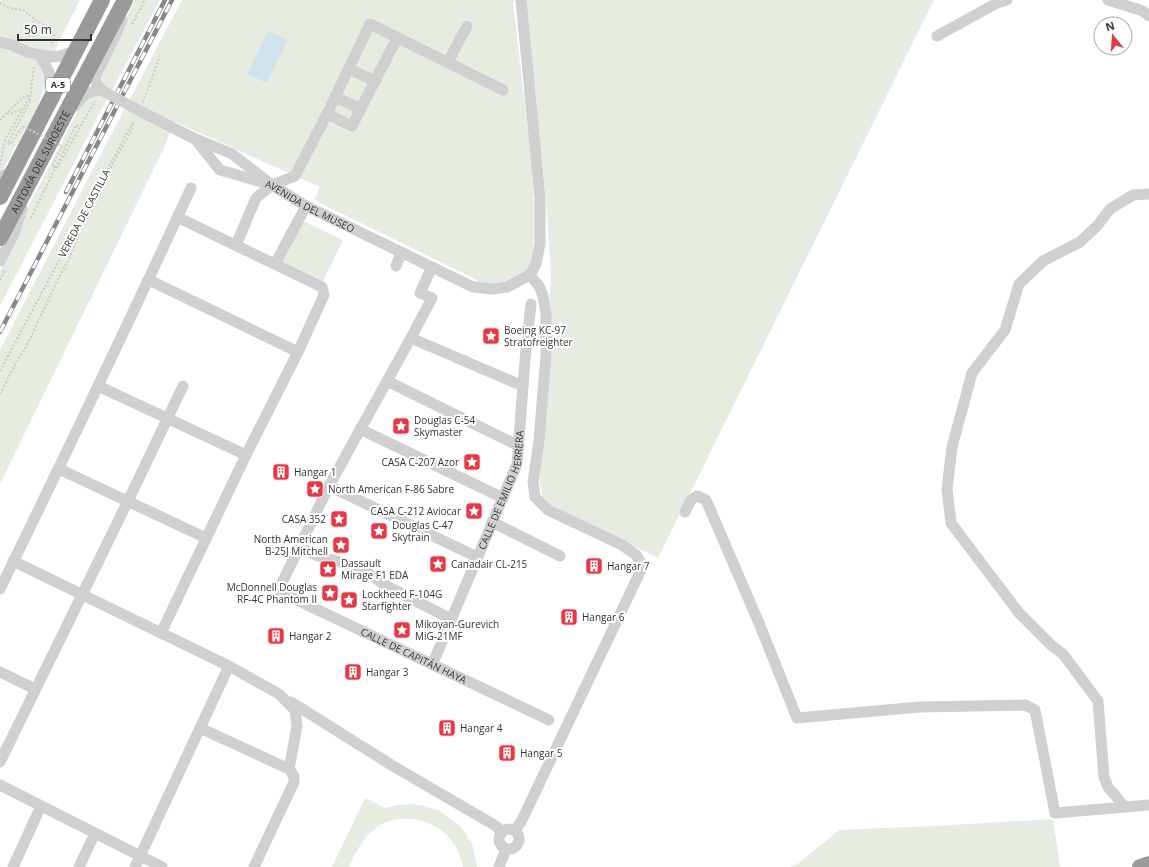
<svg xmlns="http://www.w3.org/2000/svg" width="1149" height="867" font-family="'Open Sans',sans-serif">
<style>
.green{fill:#e6ecdf}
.water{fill:#cfe2ee}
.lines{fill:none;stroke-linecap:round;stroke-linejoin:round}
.path{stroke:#cdcdcd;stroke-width:2;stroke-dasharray:2 2;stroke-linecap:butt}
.minor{stroke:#d0d0d0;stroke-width:11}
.highway{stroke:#9a9a9a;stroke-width:16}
.rail-casing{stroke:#888;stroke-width:4.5}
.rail{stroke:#fff;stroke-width:3;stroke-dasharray:9;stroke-linecap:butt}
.path-bridge{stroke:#cdcdcd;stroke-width:2;stroke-dasharray:2 2;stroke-linecap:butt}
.minor-bridge{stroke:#d0d0d0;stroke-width:11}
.labels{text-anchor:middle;stroke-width:4;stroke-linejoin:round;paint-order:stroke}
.shield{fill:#fff;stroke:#707070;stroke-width:1}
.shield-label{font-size:9px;font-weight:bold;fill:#333}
.street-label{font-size:10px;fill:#333;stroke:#fff}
.poi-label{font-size:10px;fill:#333;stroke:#fff;text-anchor:start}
</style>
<rect width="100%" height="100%" fill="#fff"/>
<g class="green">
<path d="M0 0H80L59 41 38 106 0 175Z"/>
<path d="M135 0H160L105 103 0 306V271L17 238 18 231 28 207Z"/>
<path d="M182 0H934L658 558 552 507 542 495 539 478 551 275 546 199 525 0 513 1C516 30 520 59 523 89 529 136 535 183 534 231 533 243 535 259 527 269 516 283 496 283 480 284L475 279 314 200 320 187 175 122 162 152 0 484V350L94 167Z"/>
<path d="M303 221 343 240 323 281 282 262Z"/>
<path d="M365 798 385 808 398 805 412 804 425 806 438 810 459 825 466 834 472 843 477 867H463C461 858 458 849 452 841 435 819 401 811 377 827 363 837 356 852 349 867H332Z"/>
<path d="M1053 819 1060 867H790L799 863 839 830 934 826Z"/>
</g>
<path class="water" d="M268 31 287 40 267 83 247 74Z"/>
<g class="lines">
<g class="path">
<path d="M0 3 10 8 23 10 54 33 52 44 50 46"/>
<path d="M132 24 145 0"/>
<path d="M26 40 34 28 33 18"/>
<path d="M30 101 34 65"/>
<path d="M143 102 161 53"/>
<path d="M7 114 20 110"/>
<path d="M0 120 22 98 29 95"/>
<path d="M69 147 95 101"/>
<path d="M0 165 5 140 30 96"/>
<path d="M31 218 76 125 80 127"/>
<path d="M73 235 75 244"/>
<path d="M0 280 5 270"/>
<path d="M0 371 134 120"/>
<path d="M0 394 18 359 26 347 61 273 69 259 82 227 101 192 112 165 132 130 133 123"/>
</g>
<g class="minor">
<path d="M1108 0 1143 11 1149 16"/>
<path d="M937 36 997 3 1007 0"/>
<path d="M0 42 12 45 27 52 40 55 56 57 76 51"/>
<path d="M40 55 49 72 52 96"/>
<path d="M448 62 467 26"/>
<path d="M349 69 375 81"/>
<path d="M101 90 95 81 96 75 116 34 122 20"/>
<path d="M335 97 361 109"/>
<path d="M75 106C84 95 86 91 101 90"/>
<path id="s1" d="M140 111 195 139 220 170 272 185 306 206 473 287 492 289 507 287 530 275 536 264 540 244V198L521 0"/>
<path d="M327 114 352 126 397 38"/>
<path d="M196 139 232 154 272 185 295 176 327 114 370 24 503 90"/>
<path d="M0 177 15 170"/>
<path d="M236 245 256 198 272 185"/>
<path d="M0 261 14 234 22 208"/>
<path d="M275 264 306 206"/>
<path d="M396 266 401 253"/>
<path id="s2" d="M432 267 420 293 432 298 413 334 329 486 278 591 549 720"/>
<path d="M149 280 298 352"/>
<path d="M411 338 523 386"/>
<path d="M387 381 519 446"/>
<path d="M98 386 246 455"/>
<path d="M360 429 503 498"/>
<path d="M59 469 206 538"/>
<path d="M329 486 477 557"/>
<path d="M685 512 691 500 697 496 706 500 759 623 797 718 920 707 1025 705 1035 710 1055 813 1149 805"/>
<path d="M492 522 560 556"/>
<path d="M299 547 318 556 362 568 383 584 451 619"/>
<path d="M13 561 229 666 279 694 295 710 297 726 289 769"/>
<path d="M0 589C65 456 129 322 191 188"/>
<path d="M161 633 246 455 298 352 324 295 322 287 177 217"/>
<path id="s3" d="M432 665 517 464 525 360 531 304"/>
<path d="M0 672 35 689"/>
<path d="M291 702 393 766 496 826 502 832"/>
<path d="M200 728 289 769 294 776V782L254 867"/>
<path d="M0 762 128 501 183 386"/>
<path d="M0 785 162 867"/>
<path d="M1125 807 1108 787 1104 777 1098 701 1063 654 1052 646 1019 613 951 523 947 489 952 447 972 373 1005 330 1019 284 1043 261 1080 242 1097 226 1110 209 1133 195 1149 194"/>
<circle cx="509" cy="839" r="10"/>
<path d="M514 831 521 822 641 570V563L636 555 622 545 548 510 535 497 533 482 539 440 546 355V314L543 296 539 286 530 275"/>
<path d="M13 867 41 806"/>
<path d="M79 867 95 833"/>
<path d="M135 867 229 666"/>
<path d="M499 867 506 849"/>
</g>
<g class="highway">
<path d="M0 197 102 0"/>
<path id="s4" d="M0 238 125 0"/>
<path d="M1140 867 1149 864"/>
</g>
<defs>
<g id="rail">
<path d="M66 192 165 0"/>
<path d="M0 332 172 0"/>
</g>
</defs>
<use href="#rail" class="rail-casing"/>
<use href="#rail" class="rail"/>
<path class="path-bridge" d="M30 101 8 143 11 144 22 126 62 146 52 166 57 168 69 147"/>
<path class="minor-bridge" d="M101 90 140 111"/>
</g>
<defs>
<symbol id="sight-square" viewBox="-11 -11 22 22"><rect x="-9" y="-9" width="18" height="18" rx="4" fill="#e63946" stroke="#fff"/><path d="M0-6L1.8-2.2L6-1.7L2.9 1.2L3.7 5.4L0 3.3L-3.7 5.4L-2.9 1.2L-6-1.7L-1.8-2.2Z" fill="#fff"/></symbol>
<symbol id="building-square" viewBox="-11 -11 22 22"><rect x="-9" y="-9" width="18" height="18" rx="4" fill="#e63946" stroke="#fff"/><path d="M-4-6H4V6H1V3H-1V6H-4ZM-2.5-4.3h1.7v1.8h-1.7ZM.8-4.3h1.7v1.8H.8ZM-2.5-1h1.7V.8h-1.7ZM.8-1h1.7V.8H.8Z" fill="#fff"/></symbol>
</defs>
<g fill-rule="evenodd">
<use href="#sight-square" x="481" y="326" width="20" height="20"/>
<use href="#sight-square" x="391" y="416" width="20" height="20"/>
<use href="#sight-square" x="462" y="452" width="20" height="20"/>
<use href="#building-square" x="271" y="462" width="20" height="20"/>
<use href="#sight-square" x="305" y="479" width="20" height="20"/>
<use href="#sight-square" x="464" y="501" width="20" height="20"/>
<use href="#sight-square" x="329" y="509" width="20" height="20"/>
<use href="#sight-square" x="369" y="521" width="20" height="20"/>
<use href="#sight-square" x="331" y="535" width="20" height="20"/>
<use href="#sight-square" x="428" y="554" width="20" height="20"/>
<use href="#building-square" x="584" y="556" width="20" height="20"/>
<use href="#sight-square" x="318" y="559" width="20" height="20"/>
<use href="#sight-square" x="320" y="583" width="20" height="20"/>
<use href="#sight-square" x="339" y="590" width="20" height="20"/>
<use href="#building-square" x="559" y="607" width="20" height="20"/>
<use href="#sight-square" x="392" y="620" width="20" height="20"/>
<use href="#building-square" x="266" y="626" width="20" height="20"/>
<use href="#building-square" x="343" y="662" width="20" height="20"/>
<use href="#building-square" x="437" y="718" width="20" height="20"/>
<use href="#building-square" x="497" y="743" width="20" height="20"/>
</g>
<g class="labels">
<rect class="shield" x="46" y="78" width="24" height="14" rx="3"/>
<g class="shield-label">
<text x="58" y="88">A-5</text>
</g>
<g class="street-label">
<text dy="4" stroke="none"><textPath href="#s4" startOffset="86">AUTOVÍA DEL SUROESTE</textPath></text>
<text dy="4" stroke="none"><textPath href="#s1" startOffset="199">AVENIDA DEL MUSEO</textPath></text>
<text transform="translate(84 213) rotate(-62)" y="4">VEREDA DE CASTILLA</text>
<text dy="4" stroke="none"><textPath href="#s3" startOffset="189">CALLE DE EMILIO HERRERA</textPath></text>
<text dy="4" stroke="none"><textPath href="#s2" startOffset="523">CALLE DE CAPITÁN HAYA</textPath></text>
</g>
<g class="poi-label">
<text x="504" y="334">Boeing KC-97<tspan x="504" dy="12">Stratofreighter</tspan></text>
<text x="414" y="424">Douglas C-54<tspan x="414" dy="12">Skymaster</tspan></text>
<text x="459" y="466" text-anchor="end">CASA C-207 Azor</text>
<text x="294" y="476">Hangar 1</text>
<text x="328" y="493">North American F-86 Sabre</text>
<text x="461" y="515" text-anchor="end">CASA C-212 Aviocar</text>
<text x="326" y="523" text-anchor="end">CASA 352</text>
<text x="392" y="529">Douglas C-47<tspan x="392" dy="12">Skytrain</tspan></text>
<text x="328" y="543" text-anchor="end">North American<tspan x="328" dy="12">B-25J Mitchell</tspan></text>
<text x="341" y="567">Dassault<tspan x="341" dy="12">Mirage F1 EDA</tspan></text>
<text x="451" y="568">Canadair CL-215</text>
<text x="607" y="570">Hangar 7</text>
<text x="317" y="591" text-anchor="end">McDonnell Douglas<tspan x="317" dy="12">RF-4C Phantom II</tspan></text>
<text x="362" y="598">Lockheed F-104G<tspan x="362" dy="12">Starfighter</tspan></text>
<text x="582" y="621">Hangar 6</text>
<text x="415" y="628">Mikoyan-Gurevich<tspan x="415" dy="12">MiG-21MF</tspan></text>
<text x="289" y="640">Hangar 2</text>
<text x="366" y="676">Hangar 3</text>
<text x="460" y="732">Hangar 4</text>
<text x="520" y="757">Hangar 5</text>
</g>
</g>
<g transform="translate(1113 36) rotate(343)"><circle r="19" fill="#ffffff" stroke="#adadad"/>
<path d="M0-3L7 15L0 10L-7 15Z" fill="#e63946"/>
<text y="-6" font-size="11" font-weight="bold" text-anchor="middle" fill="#333333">N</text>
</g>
<path d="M18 34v6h73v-6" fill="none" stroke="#333333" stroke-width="2"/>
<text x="24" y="34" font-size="12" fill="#333333" stroke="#ffffff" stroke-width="3" paint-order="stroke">50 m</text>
</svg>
